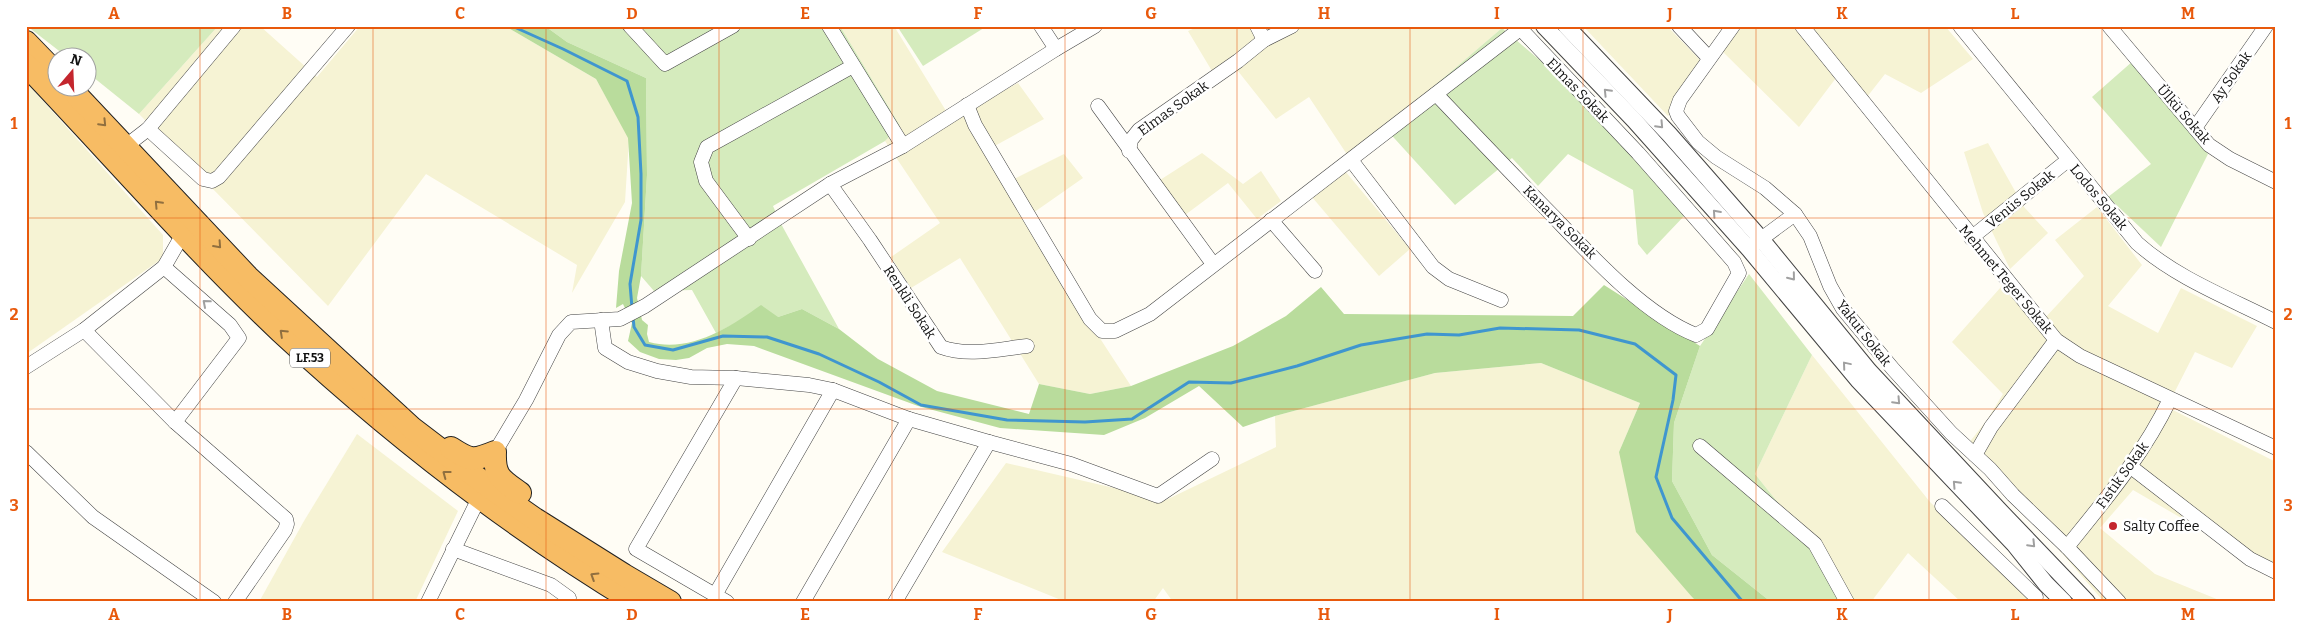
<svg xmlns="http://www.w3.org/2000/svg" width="2302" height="628" font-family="Bitter,serif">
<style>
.farmland{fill:#f6f3d4}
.green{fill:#d5ebbd}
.forest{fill:#b9dc9c}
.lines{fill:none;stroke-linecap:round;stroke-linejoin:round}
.stream{stroke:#3f96cf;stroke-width:3}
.minor-casing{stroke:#444;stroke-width:15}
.tertiary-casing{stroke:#444;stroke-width:18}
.trunk-casing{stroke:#222;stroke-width:24}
.minor{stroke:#fff;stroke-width:14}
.tertiary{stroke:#fff;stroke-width:16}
.trunk{stroke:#f7bc64;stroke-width:22}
.oneway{stroke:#a0a0a0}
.oneway2{stroke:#906f3f}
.grid{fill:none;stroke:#e8590c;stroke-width:1;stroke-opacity:0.55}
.poi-dot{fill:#c4262e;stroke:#fff;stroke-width:2}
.labels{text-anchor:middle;stroke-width:5;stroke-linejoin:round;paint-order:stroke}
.shield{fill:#fff;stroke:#585858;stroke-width:1}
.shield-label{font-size:12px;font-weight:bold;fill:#111}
.street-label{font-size:14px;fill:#111;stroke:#fff}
.poi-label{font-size:14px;fill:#111;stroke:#fff;text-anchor:start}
.neatline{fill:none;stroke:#e8590c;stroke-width:2}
.grid-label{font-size:16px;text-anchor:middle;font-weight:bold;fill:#e8590c}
</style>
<rect width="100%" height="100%" fill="#fffdf5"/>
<g class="farmland">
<path d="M218 26H260L317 77 360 26H505L596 79 629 138 625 202 572 293 577 265 426 174 328 306 139 114Z"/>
<path d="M840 26H894L951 119 1018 83 1044 119 989 149 1008 182 1064 154 1083 178 1023 220 1131 386 1090 394 1039 384 960 258 911 288 891 257 940 223 885 141 900 126Z"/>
<path d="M1200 26H1500L1502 28 1385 128 1348 156 1309 97 1276 119 1230 61 1212 71 1188 31Z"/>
<path d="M1583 26H1667L1701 61 1668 116Z"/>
<path d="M1743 26H1945L1973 59 1921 93 1885 74 1867 97 1842 70 1799 127 1721 50Z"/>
<path d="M26 82 163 235V258L26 354Z"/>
<path d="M1988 143 2024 207 2048 233 2010 269 1983 213 1964 152Z"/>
<path d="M1202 153 1243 184 1261 171 1281 201 1257 219 1228 183 1185 215 1160 180Z"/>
<path d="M1345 171 1410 249 1379 276 1312 197Z"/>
<path d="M2097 207 2142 265 2108 306 2158 333 2181 288 2257 326 2232 368 2195 352 2167 407 2276 462V573L2133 490 2100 528 2155 574 2224 602H2104L1968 444 1987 420 2003 394 1952 342 2009 278 2044 319 2084 276 2055 240Z"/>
<path d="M1812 355 1930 502 2035 602H1961L1908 553 1871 602H1857L1755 474Z"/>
<path d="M1541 363 1640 403 1619 452 1692 597 1697 602H1173L1163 588 1153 602H1066L942 552 1006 463 1166 500 1276 447 1275 416 1435 373Z"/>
<path d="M357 434 458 511 415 602H259L304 521Z"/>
</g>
<g class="green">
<path d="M27 26H218L139 114 88 73V58L67 57Z"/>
<path d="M545 26H840L900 126 885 141 773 206 780 222 839 329 802 309 778 317 738 322 716 333 692 290 654 291 641 276 647 175 646 78 567 42Z"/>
<path d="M897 26H987L923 66Z"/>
<path d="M1502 28 1556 74 1686 214 1647 255 1638 244 1633 190 1568 154 1538 186 1512 158 1455 205 1385 128Z"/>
<path d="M2133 61 2208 154 2161 247 2108 197 2151 164 2092 97Z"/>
<path d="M1749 274 1812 355 1755 474 1857 602H1771L1712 555 1672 481 1674 423 1700 346Z"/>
</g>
<path class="forest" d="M505 26H545L567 42 646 78 647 175 641 276 637 298 642 320 648 325 647 334 649 342C690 353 729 328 761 305L778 317 802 309 839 329 878 359 937 391 1029 414 1039 384 1090 394 1131 386 1233 346 1286 316 1321 287 1344 314 1573 316 1604 285 1700 346 1674 423 1672 481 1712 555 1771 602H1697L1692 597 1636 532 1619 452 1640 403 1541 363 1435 373 1275 416 1243 427 1199 386 1145 418 1104 435 1000 428 918 406 754 346 727 344 707 348 689 358 676 360 659 359 640 352 628 341 632 323 623 304 616 308 619 271 632 203 628 138 596 79Z"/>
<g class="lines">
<g class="stream">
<path d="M512 26 563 49 627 81 638 117 641 174V220L630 284 632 308"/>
<path d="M633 317 634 327 645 345 673 350 723 336 767 337 819 354 879 382 921 405 1007 420 1085 422 1132 419 1189 382 1231 383 1297 366 1361 345 1427 334 1459 335 1500 328 1579 330 1635 344 1676 375 1673 400 1656 477 1672 518 1743 602"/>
</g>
<defs>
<g id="minor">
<path d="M630 26 665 64 733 26"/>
<path d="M829 26 903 146"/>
<path d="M1041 26 1056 49"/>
<path d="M1257 26 1264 40"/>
<path d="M1679 26 1709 58"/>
<path d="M1733 26 1680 100 1676 111 1678 116 1698 142 1716 157 1765 188 1795 214 1810 236 1830 286 1843 309 1893 369 1951 433 1990 469 2013 495 2067 547 2119 602"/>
<path d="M1802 26 2056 340 2080 356 2276 448"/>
<path d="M1960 26 2137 243C2176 278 2229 298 2276 322"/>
<path d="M2109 26 2209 145 2230 159 2276 182"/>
<path d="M1436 94C1475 135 1514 176 1554 217 1592 257 1645 315 1696 335L1707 329 1739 273 1734 262 1638 153 1518 26"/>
<path d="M967 105 975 125 1090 319 1102 331H1115L1150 314 1520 29"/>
<path d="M1098 106 1213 264"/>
<path d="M2195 128 2266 26"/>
<path d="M148 129 203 179 212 181 219 177 348 26"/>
<path d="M126 146 148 129 234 26"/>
<path d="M1129 151 1131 140 1139 130 1238 61 1264 40 1292 26"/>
<path d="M1351 160 1433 267 1449 279 1501 300"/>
<path d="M830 184 870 240 941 347C968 357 999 349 1027 346"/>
<path d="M1271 220 1315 271"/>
<path d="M1971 238 2068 160"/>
<path d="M749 239 706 181 701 162 707 147 853 66"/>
<path d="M1753 245 1795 214"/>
<path d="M164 267 230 325 239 338 175 422"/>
<path d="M601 320 605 348 628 362 657 371 691 377 736 378 809 385 833 390 909 419 803 602"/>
<path d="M84 330 175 422 286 519 287 524 285 530 235 602"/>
<path d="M26 367 84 330 164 267 179 241 189 238"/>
<path d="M989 442 1071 464 1158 496 1212 459"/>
<path d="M1700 446 1815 544 1847 602"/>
<path d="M26 452 93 517 214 602"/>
<path d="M495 452 526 400 559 335 571 322 620 319 645 306 830 184 903 146 1056 49 1095 26"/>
<path d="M1975 455 1991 427 2056 340"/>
<path d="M2131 467 2250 559 2276 572"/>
<path d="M1942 506 2036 597"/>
<path d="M2067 547C2105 500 2144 454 2170 399"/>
<path d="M453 549 551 585 569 598"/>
<path d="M715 595 636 549 736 378"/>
<path d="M428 602 479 498"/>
<path d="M727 602 715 595 833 390"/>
<path d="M895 602 989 442 909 419"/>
</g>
<g id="tertiary">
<path d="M1544 26 1634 120 1749 249 1858 380 2014 544 2046 584 2064 602"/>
<path d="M1566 26 1669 134 1761 239 1869 371 1998 509 2087 602"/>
</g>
<g id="trunk">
<path d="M26 42 58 75"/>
<path d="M26 65C111 154 192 248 281 332 391 434 506 524 635 602"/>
<path d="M70 88 248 277 412 428 492 489 535 519 624 575 670 602"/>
<path d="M451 448C471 461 473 461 495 452 494 477 501 479 520 493"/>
</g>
</defs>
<use href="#minor" class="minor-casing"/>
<use href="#tertiary" class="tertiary-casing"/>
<use href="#trunk" class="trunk-casing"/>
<use href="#minor" class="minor"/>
<use href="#tertiary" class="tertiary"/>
<use href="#trunk" class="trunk"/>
</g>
<defs><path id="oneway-chevron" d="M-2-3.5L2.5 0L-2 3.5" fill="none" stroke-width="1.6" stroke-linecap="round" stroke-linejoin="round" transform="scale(1.25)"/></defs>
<g class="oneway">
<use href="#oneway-chevron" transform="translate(1607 92) rotate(-134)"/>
<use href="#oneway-chevron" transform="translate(1660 125) rotate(47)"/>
<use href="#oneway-chevron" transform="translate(1716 213) rotate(-132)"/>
<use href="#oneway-chevron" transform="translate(1792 277) rotate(51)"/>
<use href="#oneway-chevron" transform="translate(206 303) rotate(-139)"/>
<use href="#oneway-chevron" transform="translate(1846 365) rotate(-130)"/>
<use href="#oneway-chevron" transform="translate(1897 401) rotate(47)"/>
<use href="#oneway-chevron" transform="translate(1956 484) rotate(-133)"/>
<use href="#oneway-chevron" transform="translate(2032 544) rotate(46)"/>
</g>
<g class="oneway2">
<use href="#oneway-chevron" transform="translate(103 123) rotate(46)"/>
<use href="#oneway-chevron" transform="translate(158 204) rotate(-133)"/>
<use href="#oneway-chevron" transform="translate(218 245) rotate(48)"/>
<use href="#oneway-chevron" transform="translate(283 333) rotate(-137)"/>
<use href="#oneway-chevron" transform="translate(446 474) rotate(-143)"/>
<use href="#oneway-chevron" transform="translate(594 576) rotate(-148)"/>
</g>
<path class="grid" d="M200 26V602M373 26V602M546 26V602M719 26V602M892 26V602M1065 26V602M1237 26V602M1410 26V602M1583 26V602M1756 26V602M1929 26V602M2102 26V602M26 218H2276M26 409H2276"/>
<circle class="poi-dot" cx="2113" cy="526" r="5"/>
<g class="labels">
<rect class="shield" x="290" y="348.5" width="40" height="19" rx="4"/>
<g class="shield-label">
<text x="310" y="362">LF.53</text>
</g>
<g class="street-label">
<text transform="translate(2231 77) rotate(-55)" y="5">Ay Sokak</text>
<text transform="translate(1578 90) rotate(46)" y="5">Elmas Sokak</text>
<text transform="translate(1173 108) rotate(-36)" y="5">Elmas Sokak</text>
<text transform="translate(2184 114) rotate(49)" y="5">Ülkü Sokak</text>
<text transform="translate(2099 197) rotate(50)" y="5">Lodos Sokak</text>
<text transform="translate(2020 199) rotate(-39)" y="5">Venüs Sokak</text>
<text transform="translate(1560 222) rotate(45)" y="5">Kanarya Sokak</text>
<text transform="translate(2006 279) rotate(50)" y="5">Mehmet Teger Sokak</text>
<text transform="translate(910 302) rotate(57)" y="5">Renkli Sokak</text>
<text transform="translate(1864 333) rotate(52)" y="5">Yakut Sokak</text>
<text transform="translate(2122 475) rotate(-54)" y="5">Fıstık Sokak</text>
</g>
<g class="poi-label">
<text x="2123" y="531">Salty Coffee</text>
</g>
</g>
<rect width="2302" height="628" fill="none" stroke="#ffffff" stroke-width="55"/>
<g transform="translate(72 72) rotate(19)"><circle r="24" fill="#ffffff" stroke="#a0a0a0"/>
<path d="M0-4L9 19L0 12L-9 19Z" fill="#c4262e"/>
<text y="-8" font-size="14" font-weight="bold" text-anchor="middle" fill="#111111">N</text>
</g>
<rect x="28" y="28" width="2246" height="572" class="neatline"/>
<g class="grid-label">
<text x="114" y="19">A</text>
<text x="287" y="19">B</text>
<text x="460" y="19">C</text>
<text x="632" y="19">D</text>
<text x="805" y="19">E</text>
<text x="978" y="19">F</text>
<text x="1151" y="19">G</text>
<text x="1324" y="19">H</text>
<text x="1497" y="19">I</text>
<text x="1670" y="19">J</text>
<text x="1842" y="19">K</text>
<text x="2015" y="19">L</text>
<text x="2188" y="19">M</text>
<text x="14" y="129">1</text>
<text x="2288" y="129">1</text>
<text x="14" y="320">2</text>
<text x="2288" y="320">2</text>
<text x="14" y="511">3</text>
<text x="2288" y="511">3</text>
<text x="114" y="620">A</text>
<text x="287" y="620">B</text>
<text x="460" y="620">C</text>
<text x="632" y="620">D</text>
<text x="805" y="620">E</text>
<text x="978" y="620">F</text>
<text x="1151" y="620">G</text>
<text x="1324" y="620">H</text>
<text x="1497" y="620">I</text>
<text x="1670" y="620">J</text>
<text x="1842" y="620">K</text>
<text x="2015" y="620">L</text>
<text x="2188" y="620">M</text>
</g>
</svg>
